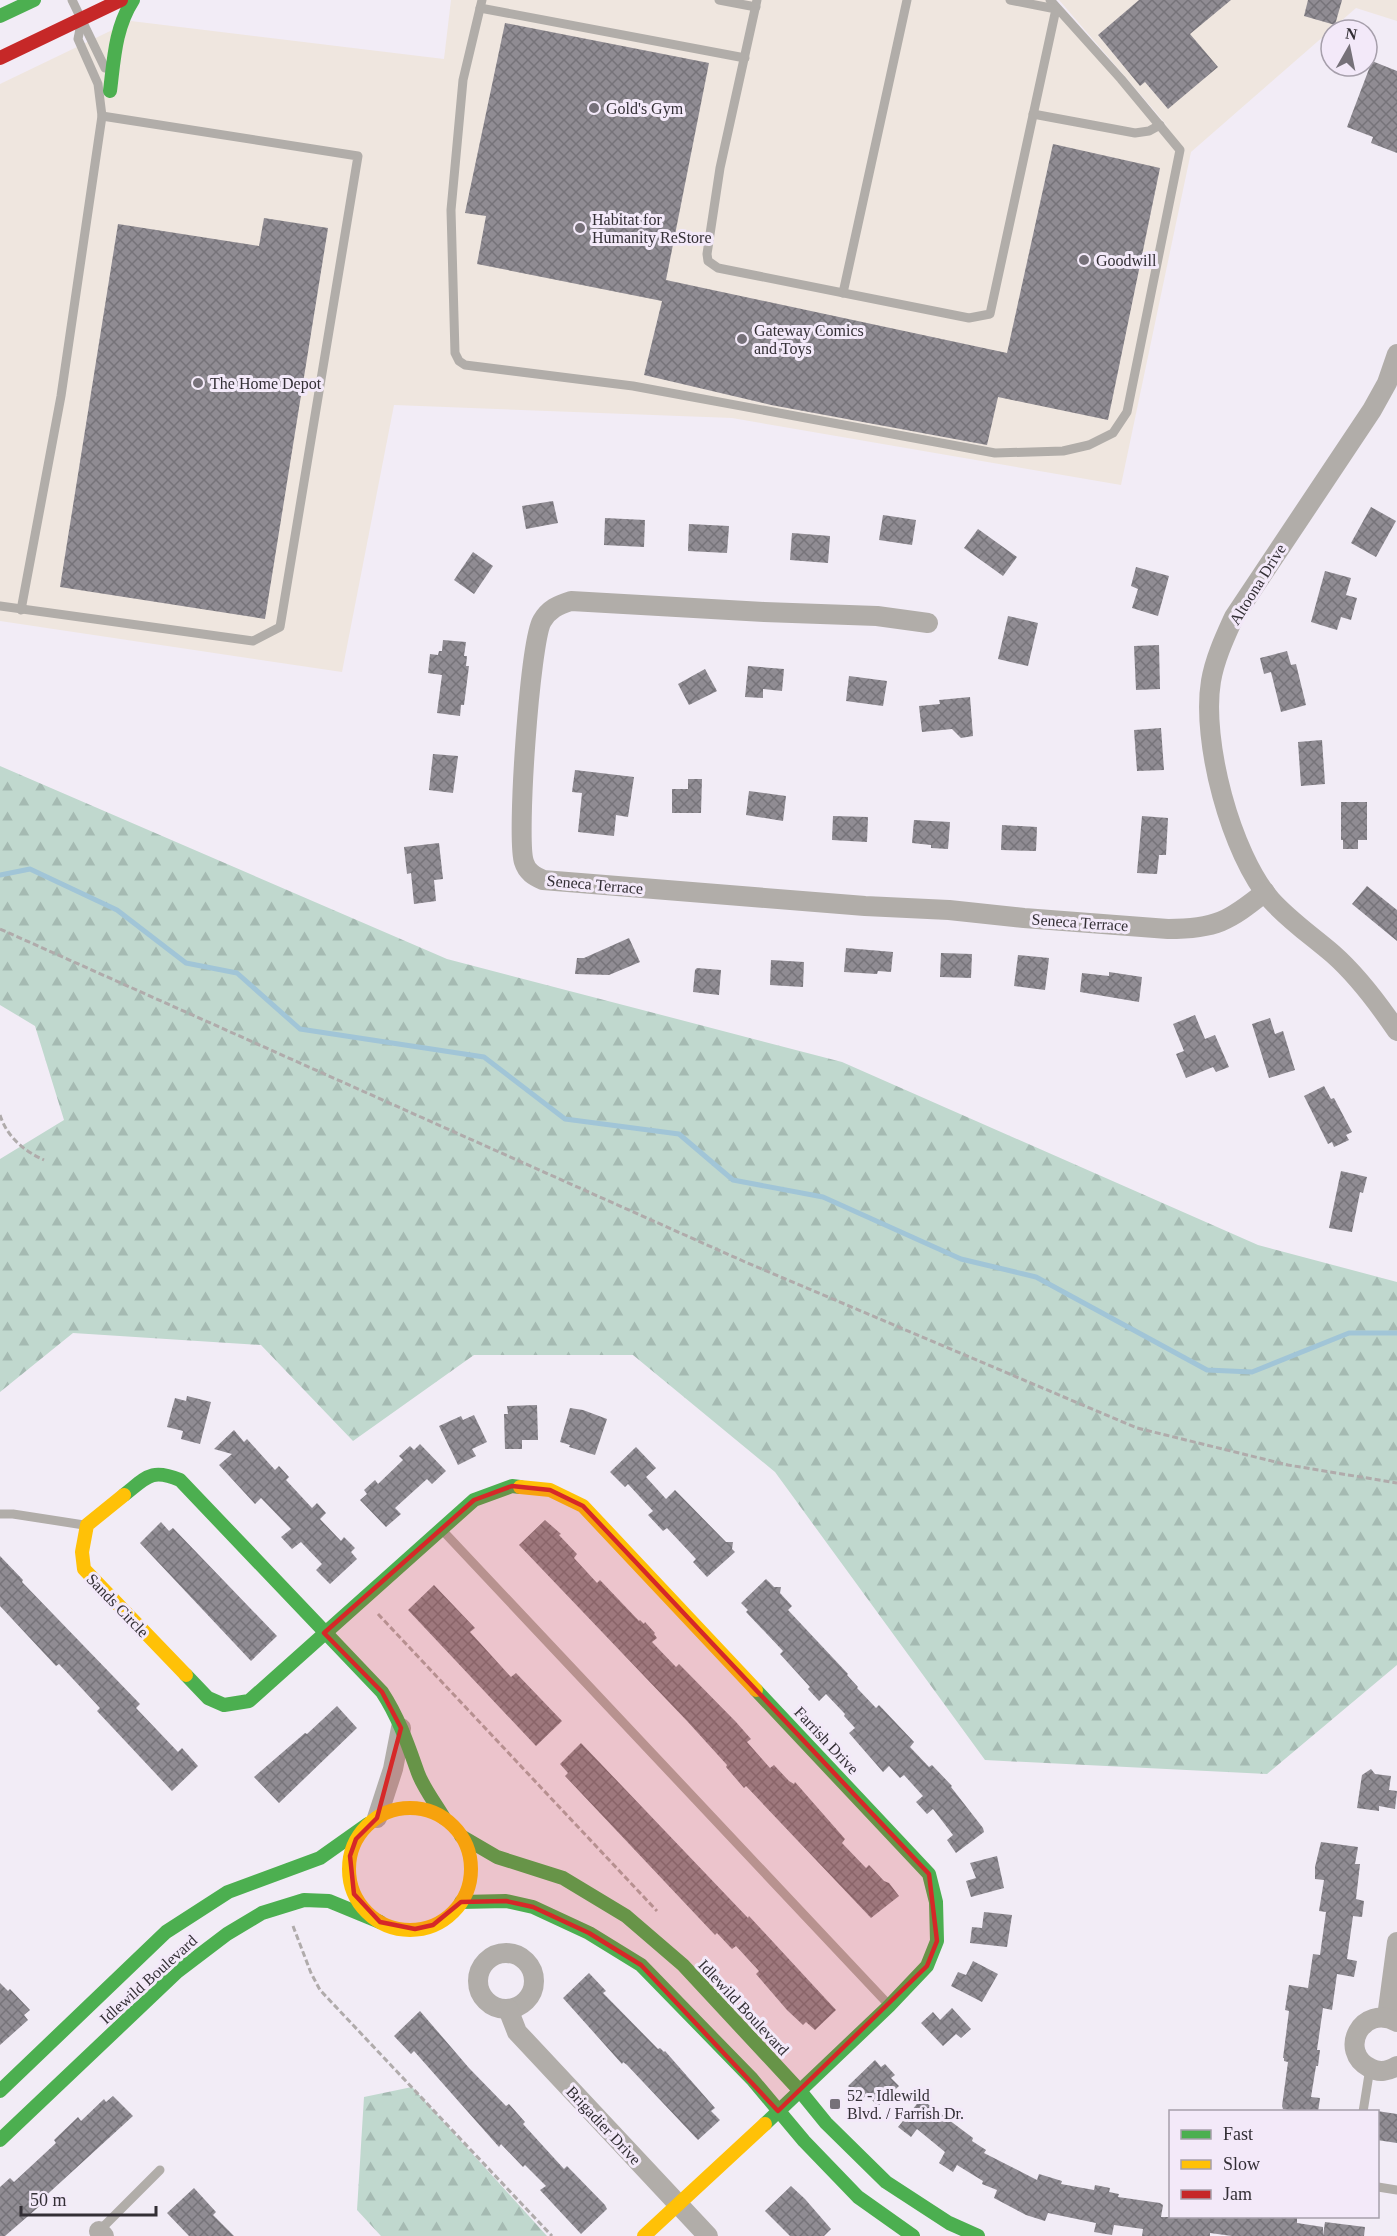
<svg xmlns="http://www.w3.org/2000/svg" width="1397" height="2236" font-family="'Times New Roman',serif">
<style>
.commercial{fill:#efe6df}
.forest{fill:url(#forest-firs)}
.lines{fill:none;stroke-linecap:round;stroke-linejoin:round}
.stream{stroke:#a1c5d7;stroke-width:5}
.building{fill:url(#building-cross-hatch)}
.path{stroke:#b0abab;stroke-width:3;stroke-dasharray:6 3;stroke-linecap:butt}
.lane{stroke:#b1ada9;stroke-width:9}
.street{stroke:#b1ada9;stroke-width:20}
.fast{stroke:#4caf50;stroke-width:14}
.slow{stroke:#ffc107;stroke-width:14}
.jam{stroke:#c62828;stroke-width:14}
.marked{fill:#d62828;fill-opacity:0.2;stroke:#d62828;stroke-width:4.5;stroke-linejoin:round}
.poi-dot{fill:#767179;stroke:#f3e9f9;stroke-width:2}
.labels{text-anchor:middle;stroke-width:6;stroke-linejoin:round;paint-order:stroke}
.poi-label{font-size:16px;fill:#332f35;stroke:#f3e9f9;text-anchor:start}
.street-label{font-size:16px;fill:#332f35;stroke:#f3e9f9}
</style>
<defs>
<pattern id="forest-firs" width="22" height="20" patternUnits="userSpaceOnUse" patternTransform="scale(1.5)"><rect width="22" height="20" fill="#c0d8ce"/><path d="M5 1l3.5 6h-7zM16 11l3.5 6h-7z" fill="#a5bab2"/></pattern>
<pattern id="building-cross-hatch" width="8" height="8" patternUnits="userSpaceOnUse" patternTransform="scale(1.5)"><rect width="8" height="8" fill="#908c93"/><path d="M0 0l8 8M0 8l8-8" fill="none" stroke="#767379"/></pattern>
</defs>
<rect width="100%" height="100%" fill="#f2ecf6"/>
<path class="commercial" d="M451 0H1051L1171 130 1059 0H1397V21L1356 8 1191 152 1121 485 732 418 394 405 342 672 0 621V84L131 21 444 59Z"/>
<g class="forest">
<path d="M0 766 447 959 842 1062 1258 1245 1397 1282V1665L1267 1774 985 1760 775 1472 633 1355H474L353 1441 261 1345 73 1333 0 1392V1159L64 1120 35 1026 0 1005Z"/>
<path d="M412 2087 547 2236H381L357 2210 364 2097Z"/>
</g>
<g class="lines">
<path class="stream" d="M0 875 30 869 117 910 186 963 237 973 300 1029 484 1057 565 1119 679 1134 733 1180 823 1197 961 1259 1036 1277 1207 1370 1252 1372 1349 1333H1397"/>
</g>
<g class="building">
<path d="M1139 0H1231L1190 34 1218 67 1168 109 1145 82 1140 86 1098 35Z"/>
<path d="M1308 0H1342L1335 25 1304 16Z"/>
<path d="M505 23 709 63 666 280 1007 353 1053 144 1160 168 1108 420 998 397 987 445 771 405 644 375 662 301 477 264 486 216 465 213Z"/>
<path d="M1372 61 1397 71V153L1371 143 1373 137 1347 127Z"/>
<path d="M264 218 328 228 265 619 60 587 118 224 259 246Z"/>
<path d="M553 501 558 523 526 529 522 506Z"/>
<path d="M1371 507 1396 521 1376 557 1351 543Z"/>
<path d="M883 515 916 520 912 545 879 540Z"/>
<path d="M605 518 645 520 644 547 604 545Z"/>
<path d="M689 524 729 526 727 553 688 551Z"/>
<path d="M978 529 1017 557 1003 576 964 548Z"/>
<path d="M792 533 830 536 828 563 790 560Z"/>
<path d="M473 552 493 566 474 594 454 580Z"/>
<path d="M1136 567 1169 576 1158 616 1132 608 1138 589 1131 586Z"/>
<path d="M1325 571 1351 578 1346 595 1357 598 1351 620 1341 617 1337 630 1311 622Z"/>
<path d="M1008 616 1038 623 1028 666 998 659Z"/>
<path d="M443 640 466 642 464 656H467L466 666H469L464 705H461L460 716 437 713 442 675 428 673 430 654 438 655 439 651H442Z"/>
<path d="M1159 645 1160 689 1136 690 1134 646Z"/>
<path d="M1287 651 1291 665 1296 664 1306 705 1281 712 1271 672 1264 674 1260 658Z"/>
<path d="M748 666 784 669 782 691 763 689V698L745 697Z"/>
<path d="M705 669 717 691 689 705 678 684Z"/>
<path d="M849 676 887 681 883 706 846 701Z"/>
<path d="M970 697 973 736 961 738 952 729 922 732 919 706 940 704 939 700Z"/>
<path d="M1161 728 1164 770 1137 771 1134 730Z"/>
<path d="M1322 740 1325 784 1301 786 1298 742Z"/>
<path d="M433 754 458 756 453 793 429 790Z"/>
<path d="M575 770 634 777 628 817 616 815 614 836 578 832 582 793 572 792Z"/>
<path d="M688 779H702L701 813H672V789H688Z"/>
<path d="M749 791 786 796 783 821 746 815Z"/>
<path d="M1341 802H1367V840H1358V849H1343V840H1341Z"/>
<path d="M833 816 868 817 867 842 832 840Z"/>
<path d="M1142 816 1168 818 1166 855H1159L1157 874 1137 873Z"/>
<path d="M914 820 950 822 948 849 931 848V845L912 843Z"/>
<path d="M1002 825 1037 827 1036 851 1001 850Z"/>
<path d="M439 843 443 879 434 880 436 901 414 904 411 873 407 874 404 847Z"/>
<path d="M1367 886 1397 910V941L1352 904Z"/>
<path d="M629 938 640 962 609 975 575 974 577 958H584Z"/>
<path d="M846 948 893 952 891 972 878 971 877 974 844 972Z"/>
<path d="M941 953 972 954 971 978 940 977Z"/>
<path d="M1018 955 1049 958 1045 990 1014 986Z"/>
<path d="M771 960 804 962 803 987 770 985Z"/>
<path d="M697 968 721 970 719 995 693 992 695 970Z"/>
<path d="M1109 972 1142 977 1139 1002 1080 992 1082 973 1109 976Z"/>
<path d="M1195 1015 1205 1039 1215 1035 1229 1067 1216 1072 1213 1067 1186 1078 1176 1054 1184 1051 1173 1024Z"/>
<path d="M1270 1018 1275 1034 1283 1031 1295 1070 1269 1078 1252 1024Z"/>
<path d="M1324 1086 1331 1099 1334 1098 1352 1132 1346 1135 1349 1140 1334 1147 1332 1142 1328 1144 1304 1096Z"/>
<path d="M1341 1171 1367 1177 1363 1193 1360 1192 1352 1232 1329 1228Z"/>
<path d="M187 1396 211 1402 200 1444 181 1439 183 1431 167 1427 175 1398 186 1401Z"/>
<path d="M537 1405 538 1440H522V1449H505L504 1414H508L507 1406Z"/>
<path d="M570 1408 583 1410 607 1419 595 1455 569 1447 570 1445 560 1442Z"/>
<path d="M474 1415 487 1442 472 1449 476 1456 458 1465 439 1426 461 1416 463 1420Z"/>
<path d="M234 1430 244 1442 247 1439 275 1470 279 1466 289 1477 286 1480 312 1508 317 1503 326 1513 320 1519 341 1541 344 1537 355 1548 351 1552 357 1559 330 1584 316 1570 322 1564 301 1542 292 1549 281 1537 291 1529 261 1498 255 1504 219 1465 232 1454 214 1449Z"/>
<path d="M420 1444 446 1471 432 1484 427 1479 395 1508 401 1514 386 1527 360 1500 367 1494 364 1490 375 1480 378 1484 403 1460 399 1456 410 1446 414 1450Z"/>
<path d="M636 1447 656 1468 646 1477 666 1499 675 1490 726 1542H733L732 1549 735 1552 707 1577 693 1562 696 1559 667 1528 663 1531 648 1515 653 1511 628 1484 625 1487 610 1472Z"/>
<path d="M545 1520 561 1534 559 1535 577 1554 574 1558 597 1583 600 1580 639 1621 640 1620 644 1624 645 1622 655 1633 654 1634 657 1638 652 1642 676 1667 679 1664 736 1722 751 1739 747 1742 770 1768 774 1765 789 1781 794 1784 795 1782 845 1839 842 1843 866 1868 869 1865 884 1881 889 1883 899 1896 871 1918 746 1786 744 1788 726 1767 727 1765 687 1721 519 1545Z"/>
<path d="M161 1522 169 1531 173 1528 277 1636 251 1661 140 1543Z"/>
<path d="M0 1556 23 1580 22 1582 140 1704 136 1708 178 1752 182 1748 198 1766 172 1791 97 1711 100 1708 59 1664 56 1666 0 1606Z"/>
<path d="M766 1579 774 1587H781L780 1593 792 1606 788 1610 848 1674 847 1675 858 1687 857 1688 876 1708 879 1705 914 1742 910 1747 929 1767 932 1765 952 1786 951 1787 983 1828 984 1832 956 1853 947 1840 953 1835 933 1809 927 1814 916 1802 923 1796 904 1775 900 1778 889 1766 883 1772 849 1733 855 1728 844 1716 845 1714 826 1694 819 1701 808 1689 810 1687 780 1654 783 1651 746 1612 748 1610 741 1603Z"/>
<path d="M434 1585 475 1628 470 1632 511 1677 516 1673 562 1721 536 1746 408 1610Z"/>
<path d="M337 1706 357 1728 279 1803 254 1777 305 1733 307 1734Z"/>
<path d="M581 1743 748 1918 749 1916 836 2010 815 2030 806 2022 803 2025 787 2010 756 1974 759 1971 736 1946 732 1949 717 1933 715 1935 565 1776 568 1773 560 1764Z"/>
<path d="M1371 1769 1375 1774 1391 1776 1389 1790 1397 1791 1395 1809 1379 1806V1811L1357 1808 1362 1775Z"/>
<path d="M1321 1842 1358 1847 1355 1864H1360L1356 1899 1364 1901 1362 1917 1353 1916 1347 1959 1357 1961 1354 1977 1337 1974 1332 2010 1323 2008 1317 2050H1320L1318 2066H1316L1311 2097 1320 2098 1318 2112H1299L1283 2109 1282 2106 1288 2062 1284 2061V2058H1283L1289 2011 1285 2010 1289 1985 1308 1988 1313 1954 1320 1955 1326 1912 1319 1911 1324 1880 1315 1879V1867Z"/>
<path d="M997 1856 1004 1888 971 1897 966 1881 976 1878 970 1863Z"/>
<path d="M984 1912 1012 1915 1007 1947 970 1943 972 1927 982 1928Z"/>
<path d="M973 1961 998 1974 982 2002 951 1986 958 1972 966 1975Z"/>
<path d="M589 1973 606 1991 603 1993 658 2049 660 2048 664 2052 665 2051 715 2108 711 2111 720 2120 698 2140 627 2065 623 2062 622 2064 563 1998Z"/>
<path d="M0 1983 8 1991 10 1989 30 2010 24 2015 28 2020 0 2045Z"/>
<path d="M952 2008 971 2029 961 2038 956 2034 943 2046 921 2023 933 2012 940 2020Z"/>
<path d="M420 2011 469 2068 506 2106 509 2104 525 2122 523 2124 564 2169 567 2166 605 2205 607 2209 581 2234 540 2190 546 2186 525 2165 523 2167 501 2144 499 2147 414 2051 411 2054 394 2036Z"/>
<path d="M875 2060 881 2067 885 2064 895 2075 891 2078 899 2086 878 2106 867 2095 861 2100 848 2086Z"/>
<path d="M113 2096 133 2116 40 2201 42 2204 5 2236H0V2187L10 2178 14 2182 56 2143 54 2140 78 2117 81 2121 104 2099 106 2102Z"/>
<path d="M921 2099 973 2138 972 2141 986 2150 984 2153 1037 2180 1039 2174 1062 2181 1061 2184 1094 2190 1095 2185 1110 2188 1109 2192 1119 2194 1118 2197 1160 2203 1163 2205 1161 2217H1283L1297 2218V2223L1323 2227V2236H1232L1210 2233V2236H1142L1143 2229 1114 2225 1112 2235 1094 2232 1096 2223 1048 2213 1045 2221 1026 2215 994 2198 997 2190 982 2184 983 2181 957 2165 953 2172 939 2163 945 2152 917 2129 911 2137 898 2127Z"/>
<path d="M1377 2111 1397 2114V2143L1377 2140Z"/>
<path d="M791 2186 805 2199 831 2229 824 2236H790L765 2211Z"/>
<path d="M194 2188 216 2212 213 2215 234 2236H189L167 2213Z"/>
<path d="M1325 2222 1365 2227 1364 2236H1323Z"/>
</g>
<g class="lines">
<g class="path">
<path d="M0 929 743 1261 1137 1428 1288 1465 1397 1483"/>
<path d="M0 1115C7 1137 24 1151 44 1160"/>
<path d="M378 1614 657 1911"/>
<path d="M293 1926 311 1973 320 1990 552 2236"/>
</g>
<g class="lane">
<path d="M72 0 105 68"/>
<path d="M482 0 463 80 451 210 455 353 459 361 465 365 633 386 995 453 1063 451 1089 445 1113 433 1127 412 1180 150 1121 79 1050 0"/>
<path d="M719 0 756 7"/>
<path d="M757 0 720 168 707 254 708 261 718 268 969 318 990 314 1056 9 1010 0"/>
<path d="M480 8 745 58"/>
<path d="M1033 114 1135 133 1149 131 1160 125"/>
<path d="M843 293 907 0"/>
<path d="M0 606 253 641 280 627 358 156 102 116"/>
<path d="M21 610 61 396 102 116 98 84 78 39 81 24"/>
<path d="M0 1514H13L84 1525"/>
<path d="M443 1531 888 2004"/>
<path d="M1363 2112 1370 2068"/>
<path d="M1378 2187 1397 2190"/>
<path d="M98 2232 160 2170"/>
</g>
<g class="street">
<path d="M1397 354 1387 383 1372 410 1234 617C1225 637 1215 658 1211 681 1201 741 1231 854 1271 900 1290 921 1312 936 1333 954 1358 976 1378 1003 1397 1031"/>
<path d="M928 623 877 616 764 612 571 601C558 605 549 609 542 621 530 642 516 839 524 862 527 872 534 876 543 880L865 906 949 910 1024 918 1168 929C1216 929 1229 921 1265 892"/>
<path d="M377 1818 393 1769 401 1728"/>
<circle cx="506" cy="1981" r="28"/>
<path d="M508 2009 517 2032 708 2236"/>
<path d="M1387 2017 1397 1942"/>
<path d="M1397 2022C1362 2003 1337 2051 1370 2068 1379 2073 1389 2071 1397 2066"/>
<path d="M99 2231 104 2236"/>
</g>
<g class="fast">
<path d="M0 16 34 0"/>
<path d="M110 91C114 59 115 28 133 0"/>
<path d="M124 1495C147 1477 151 1468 180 1480L382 1692C399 1718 408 1745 418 1773 424 1789 436 1804 444 1818"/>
<path d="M186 1675 208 1698 224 1705 249 1701 474 1500 512 1486 520 1487"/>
<path d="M756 1690 929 1874 936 1902 937 1941 927 1966 889 2006 765 2124"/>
<path d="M461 1836 497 1857 563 1878 626 1916 683 1965 800 2091 826 2123 886 2182 949 2223 978 2236"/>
<path d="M461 1902 506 1901 533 1907 589 1933 641 1965 752 2079 804 2141 858 2197 913 2236"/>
<path d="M0 2091 166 1932 228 1892 320 1858 368 1824"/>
<path d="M0 2140 177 1972 227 1934 262 1913 304 1900 329 1901 380 1922"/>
</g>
<g class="slow">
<path d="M520 1487 550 1490 583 1506 756 1690"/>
<path d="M124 1495 87 1525 82 1552 84 1569 186 1675"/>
<circle cx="410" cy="1869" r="61"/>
<path d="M644 2236 765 2124"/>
</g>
<path class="jam" d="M0 58 121 0"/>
</g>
<path class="marked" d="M512 1486 550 1490 583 1506 929 1874 937 1941 927 1966 778 2111 641 1965 589 1933 533 1907 506 1901 461 1902 433 1925 415 1929 380 1922 354 1894 350 1856 356 1839 377 1818 401 1728 382 1692 324 1633 474 1500Z"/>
<g class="poi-dot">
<circle cx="594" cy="108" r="6"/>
<circle cx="580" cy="228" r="6"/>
<circle cx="1084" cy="260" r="6"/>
<circle cx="742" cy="339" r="6"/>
<circle cx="198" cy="383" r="6"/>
<rect x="829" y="2098" width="12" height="12" rx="3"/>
</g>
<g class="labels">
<g class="poi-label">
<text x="606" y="114">Gold's Gym</text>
<text x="592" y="225">Habitat for<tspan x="592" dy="18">Humanity ReStore</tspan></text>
<text x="1096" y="266">Goodwill</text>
<text x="754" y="336">Gateway Comics<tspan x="754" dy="18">and Toys</tspan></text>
<text x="210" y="389">The Home Depot</text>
<text x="847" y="2101">52 - Idlewild<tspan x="847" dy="18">Blvd. / Farrish Dr.</tspan></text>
</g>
<g class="street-label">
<text transform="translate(1257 584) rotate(-58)" y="6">Altoona Drive</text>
<text transform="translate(595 884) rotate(5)" y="6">Seneca Terrace</text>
<text transform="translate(1080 922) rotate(4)" y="6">Seneca Terrace</text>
<text transform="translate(118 1605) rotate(46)" y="6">Sands Circle</text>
<text transform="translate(827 1740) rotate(47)" y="6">Farrish Drive</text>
<text transform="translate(148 1979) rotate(-42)" y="6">Idlewild Boulevard</text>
<text transform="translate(744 2007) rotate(47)" y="6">Idlewild Boulevard</text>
<text transform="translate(604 2125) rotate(47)" y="6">Brigadier Drive</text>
</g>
</g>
<rect x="1169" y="2110" width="210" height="108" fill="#f3e9f9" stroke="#a69fab" stroke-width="1.5"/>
<rect x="1181" y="2130" width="30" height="9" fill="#4caf50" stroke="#a69fab" stroke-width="1.5"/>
<text x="1223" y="2140" font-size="18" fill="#332f35">Fast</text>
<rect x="1181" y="2160" width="30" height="9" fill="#ffc107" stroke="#a69fab" stroke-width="1.5"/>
<text x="1223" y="2170" font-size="18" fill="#332f35">Slow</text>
<rect x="1181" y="2190" width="30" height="9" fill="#c62828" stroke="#a69fab" stroke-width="1.5"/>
<text x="1223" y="2200" font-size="18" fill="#332f35">Jam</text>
<g transform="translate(1349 48) rotate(9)"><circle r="28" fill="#f3e9f9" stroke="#a69fab" stroke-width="1.5"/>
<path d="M0-4.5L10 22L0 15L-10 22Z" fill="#767179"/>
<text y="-9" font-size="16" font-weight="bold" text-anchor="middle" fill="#332f35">N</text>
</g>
<path d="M21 2206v9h135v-9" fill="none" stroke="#332f35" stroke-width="3"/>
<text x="30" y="2206" font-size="18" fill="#332f35" stroke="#f3e9f9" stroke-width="4.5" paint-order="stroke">50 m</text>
</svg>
